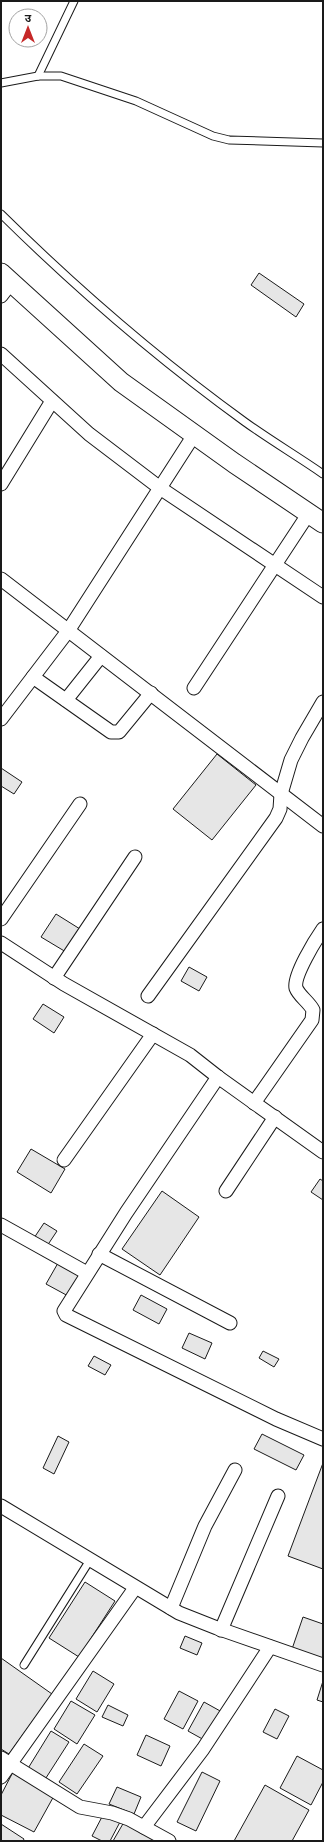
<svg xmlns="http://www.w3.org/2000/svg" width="324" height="1842" font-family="'Space Grotesk','Noto Sans Devanagari',sans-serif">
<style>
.building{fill:#e6e6e6;stroke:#1a1a1a}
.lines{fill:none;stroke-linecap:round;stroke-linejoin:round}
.lane-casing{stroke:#1a1a1a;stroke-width:9}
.street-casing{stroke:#1a1a1a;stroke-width:15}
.secondary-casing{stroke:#1a1a1a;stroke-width:21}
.lane{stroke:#fff;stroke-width:7}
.street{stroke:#fff;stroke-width:13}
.secondary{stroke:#fff;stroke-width:19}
</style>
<rect width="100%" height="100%" fill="#fff"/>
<g class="building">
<path d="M259 273 304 304 296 317 251 285Z"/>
<path d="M217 754 256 785 212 840 173 809Z"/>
<path d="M1 768 22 782 14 794 1 786Z"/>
<path d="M56 914 80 929 66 952 41 937Z"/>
<path d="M189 967 207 977 199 991 181 981Z"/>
<path d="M43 1004 64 1017 54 1033 33 1019Z"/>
<path d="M31 1149 65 1169 51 1193 17 1172Z"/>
<path d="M320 1179 323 1181V1200L311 1192Z"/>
<path d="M162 1191 199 1217 160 1275 122 1249Z"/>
<path d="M44 1223 57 1231 47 1246 34 1238Z"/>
<path d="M58 1263 81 1275 70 1297 46 1284Z"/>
<path d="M141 1295 167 1309 159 1324 133 1310Z"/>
<path d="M189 1333 212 1343 205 1359 182 1348Z"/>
<path d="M263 1351 279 1359 274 1367 259 1358Z"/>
<path d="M94 1356 111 1365 105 1375 88 1366Z"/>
<path d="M262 1434 304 1455 296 1470 254 1449Z"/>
<path d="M58 1436 69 1442 54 1474 43 1468Z"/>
<path d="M323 1463V1569L288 1556Z"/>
<path d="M85 1582 115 1601 79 1657 49 1638Z"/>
<path d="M303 1617 323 1624V1663L291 1652Z"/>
<path d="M185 1636 202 1643 197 1655 180 1648Z"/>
<path d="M1 1658 52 1694 9 1754 1 1749Z"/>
<path d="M93 1671 114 1684 97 1712 76 1699Z"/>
<path d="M323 1681V1702L317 1700Z"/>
<path d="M179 1691 198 1701 183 1729 164 1719Z"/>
<path d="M71 1701 95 1715 77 1744 54 1729Z"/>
<path d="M204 1702 222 1712 206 1741 188 1731Z"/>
<path d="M108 1705 128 1715 123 1726 102 1717Z"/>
<path d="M275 1709 289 1716 277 1739 263 1732Z"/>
<path d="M51 1731 69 1742 44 1781 27 1770Z"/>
<path d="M146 1735 170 1746 161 1766 137 1755Z"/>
<path d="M84 1744 103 1756 77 1794 59 1782Z"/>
<path d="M297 1756 323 1770V1782L311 1805 280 1788Z"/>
<path d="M13 1772 55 1794 34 1832 1 1815V1795Z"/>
<path d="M202 1772 220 1781 196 1831 177 1822Z"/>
<path d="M265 1785 309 1810 292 1841H234Z"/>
<path d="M117 1787 141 1797 134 1814 109 1804Z"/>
<path d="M104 1813 120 1822 110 1841H102L92 1836Z"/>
<path d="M124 1822 160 1841H113Z"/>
<path d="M1 1824 24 1839 23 1841H1Z"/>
</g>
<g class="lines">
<defs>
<g id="lane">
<path d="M38 76 74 1"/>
<path d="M1 83 38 76H61L136 101 213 136 229 140 323 143"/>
<path d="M1 214C77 289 158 359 245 422 270 440 297 456 323 474"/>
<path d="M24 1665 90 1560"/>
</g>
<g id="street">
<path d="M1 296 11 283"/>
<path d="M1 354 89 434 160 488 323 597"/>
<path d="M1 484 52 401"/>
<path d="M1 579 323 826"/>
<path d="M33 677 111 732H119L151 693"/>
<path d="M194 688 309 513"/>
<path d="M66 700 101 656"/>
<path d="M1 719 68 631 194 435"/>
<path d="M1 919 80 804"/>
<path d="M1 943 64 984 190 1055 218 1077 323 1152"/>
<path d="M54 978 135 857"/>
<path d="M148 996 276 818 280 809 281 794 291 760 302 738 323 702"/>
<path d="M218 1077 126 1213 64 1311 66 1315 276 1419 323 1439"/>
<path d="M254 1103 312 1020 313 1010C309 1002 299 996 296 988 293 976 316 939 323 929"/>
<path d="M64 1160 153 1034"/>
<path d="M226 1191 275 1117"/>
<path d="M1 1225 87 1273"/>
<path d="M99 1254 230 1323"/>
<path d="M1 1506 179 1613 217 1628 323 1665"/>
<path d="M171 1608 205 1526 235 1470"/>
<path d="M221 1630 278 1496"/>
<path d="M1 1758 80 1807 112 1813 129 1819 169 1841"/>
<path d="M1 1777 135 1588"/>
<path d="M144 1827 203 1749 270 1647"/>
</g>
<path id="secondary" d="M1 273 121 382 234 463 323 523"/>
</defs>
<use href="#lane" class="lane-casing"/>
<use href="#street" class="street-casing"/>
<use href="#secondary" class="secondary-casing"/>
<use href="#lane" class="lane"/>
<use href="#street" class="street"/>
<use href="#secondary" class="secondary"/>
</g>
<rect width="324" height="1842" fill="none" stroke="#1a1a1a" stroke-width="4"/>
<g transform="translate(28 28)"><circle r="19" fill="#ffffff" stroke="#a3a3a3"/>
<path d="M0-3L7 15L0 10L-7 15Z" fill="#c62828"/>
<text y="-6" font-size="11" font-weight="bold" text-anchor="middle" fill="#1a1a1a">उ</text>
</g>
</svg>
